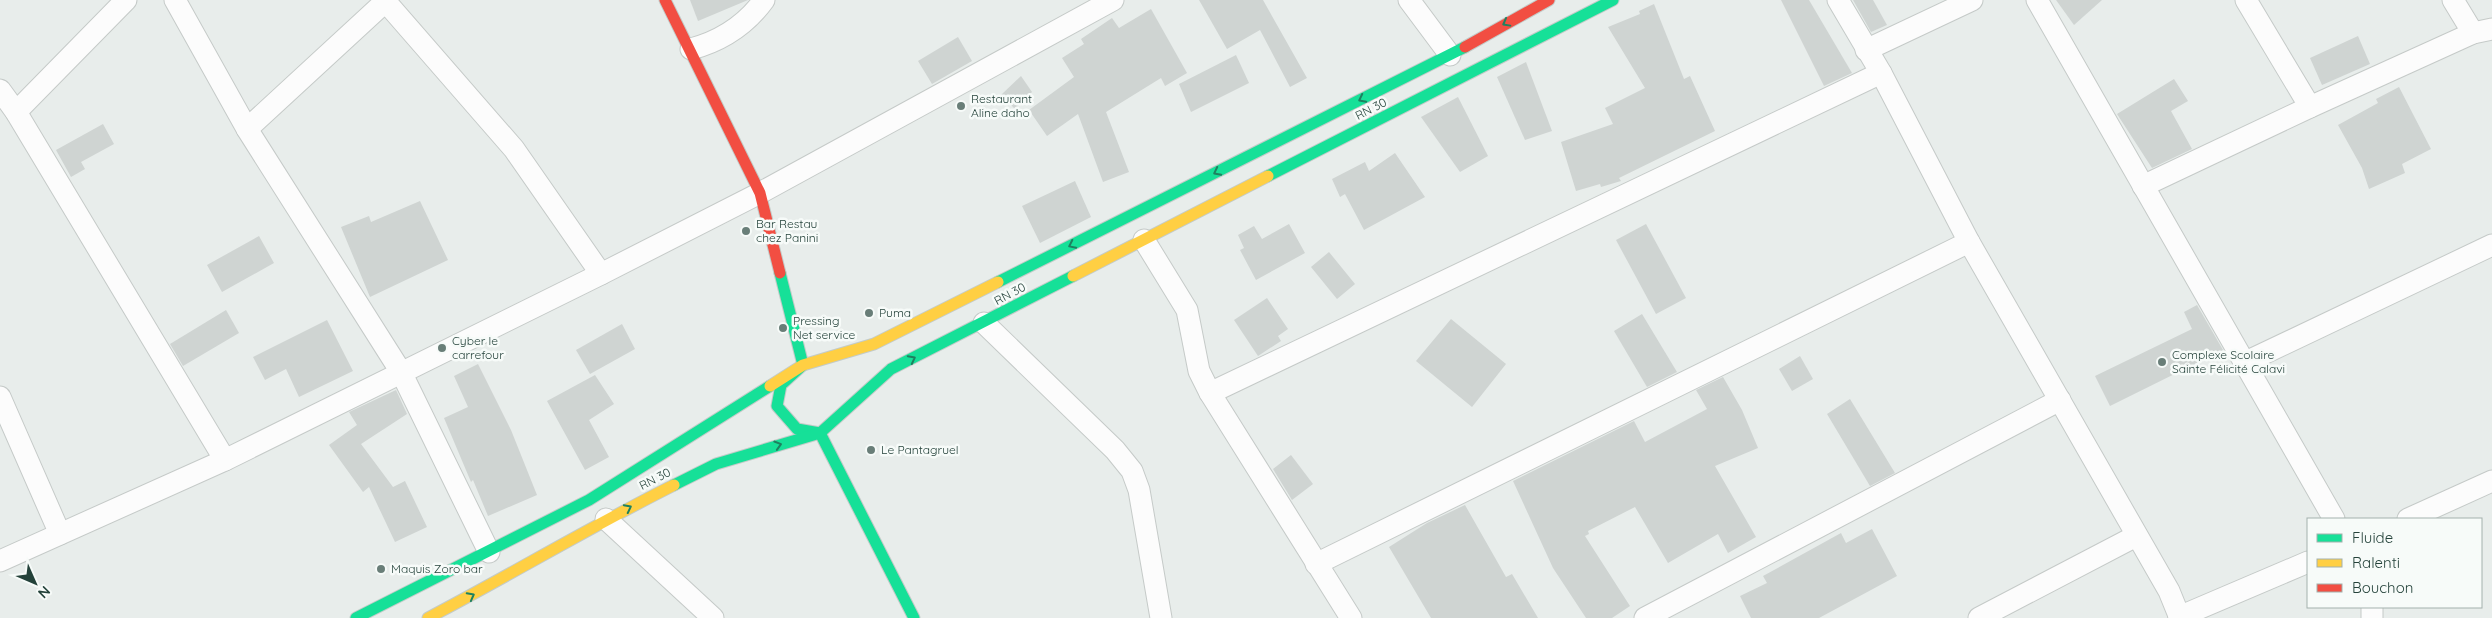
<svg xmlns="http://www.w3.org/2000/svg" width="2492" height="618" font-family="Quicksand,sans-serif">
<style>
.building{fill:#cfd4d2}
.lines{fill:none;stroke-linecap:round;stroke-linejoin:round}
.street-casing{stroke:#c5cac8;stroke-width:23}
.fast-casing{stroke:#c3cbc8;stroke-width:13}
.slow-casing{stroke:#c3cbc8;stroke-width:13}
.jam-casing{stroke:#c3cbc8;stroke-width:13}
.street{stroke:#fcfcfc;stroke-width:21}
.fast{stroke:#16e098;stroke-width:11}
.slow{stroke:#ffcf43;stroke-width:11}
.jam{stroke:#f24e42;stroke-width:11}
.oneway{stroke:#1e8160}
.poi-dot{fill:#697e78;stroke:#f7fbf9;stroke-width:2}
.labels{text-anchor:middle;stroke-width:5;stroke-linejoin:round;paint-order:stroke}
.poi-label{font-size:12px;fill:#24423a;stroke:#f7fbf9;text-anchor:start}
.street-label{font-size:12px;fill:#24423a;stroke:#f7fbf9}
</style>
<rect width="100%" height="100%" fill="#e8edeb"/>
<g class="building">
<path d="M690 0H748L698 21Z"/>
<path d="M1199 0H1263L1307 78 1290 87 1260 30 1227 49Z"/>
<path d="M1781 0H1809L1852 73 1824 86Z"/>
<path d="M1853 0H1873L1887 25 1871 32Z"/>
<path d="M2056 0H2102L2074 25Z"/>
<path d="M1654 4 1684 79 1690 76 1715 131 1619 178 1621 181 1601 187 1600 184 1576 191 1561 142 1613 124 1605 108 1645 88 1608 27 1640 14 1639 11Z"/>
<path d="M1151 9 1187 73 1165 86 1161 78 1106 112 1129 172 1103 182 1078 114 1047 136 1029 110 1074 77 1062 58 1084 44 1081 39 1112 18 1119 28Z"/>
<path d="M2358 36 2370 64 2322 85 2310 58Z"/>
<path d="M958 37 972 61 932 84 918 61Z"/>
<path d="M1236 55 1249 83 1191 112 1179 84Z"/>
<path d="M1526 62 1552 131 1525 140 1497 77Z"/>
<path d="M1021 76 1032 92 1015 109 1001 95Z"/>
<path d="M2174 79 2188 101 2171 111 2192 149 2152 168 2117 114Z"/>
<path d="M2399 87 2431 149 2402 164 2405 173 2369 189 2362 168 2338 125 2378 103 2376 99Z"/>
<path d="M1458 97 1488 156 1460 172 1421 117Z"/>
<path d="M103 124 114 144 81 162 85 169 71 177 56 150Z"/>
<path d="M1395 153 1425 197 1364 230 1345 194 1340 197 1332 179 1365 162 1369 171Z"/>
<path d="M1075 181 1091 217 1040 243 1022 206Z"/>
<path d="M420 201 448 260 370 297 341 227 369 216 371 222Z"/>
<path d="M1289 224 1305 253 1256 280 1240 250 1244 248 1238 235 1254 226 1262 239Z"/>
<path d="M1646 224 1686 298 1656 314 1616 240Z"/>
<path d="M259 236 274 263 222 292 207 265Z"/>
<path d="M1329 252 1355 284 1337 299 1311 267Z"/>
<path d="M1267 298 1288 329 1278 336 1281 341 1258 356 1234 320Z"/>
<path d="M2197 305 2223 350 2110 406 2095 376 2192 329 2184 312Z"/>
<path d="M226 310 239 333 183 366 170 344Z"/>
<path d="M1642 314 1677 372 1647 387 1614 331Z"/>
<path d="M1451 319 1506 364 1472 407 1416 361Z"/>
<path d="M327 320 353 371 299 397 286 369 265 380 253 357Z"/>
<path d="M622 324 635 349 590 374 576 350Z"/>
<path d="M1800 356 1813 379 1792 391 1779 369Z"/>
<path d="M478 364 511 430 537 495 488 516 473 480 471 482 444 418 468 407 454 376Z"/>
<path d="M595 375 614 404 589 420 609 457 585 470 547 401Z"/>
<path d="M1723 377 1742 410 1758 448 1715 466 1756 537 1728 553 1718 534 1668 563 1635 507 1588 531 1589 534 1585 536 1630 606 1612 618H1586L1553 568 1513 481 1634 421 1645 442 1707 409 1696 390Z"/>
<path d="M396 390 407 414 361 444 393 487 405 481 427 527 395 542 369 487 363 492 329 445 357 425 349 412Z"/>
<path d="M1850 399 1895 473 1870 486 1827 414Z"/>
<path d="M1291 455 1313 484 1292 500 1273 469Z"/>
<path d="M1465 505 1506 577 1512 574 1538 618H1431L1389 547 1427 523Z"/>
<path d="M1872 529 1897 576 1819 618H1751L1740 596 1767 583 1763 576 1841 533 1846 543Z"/>
</g>
<g class="lines">
<defs>
<g id="street">
<path d="M175 0 247 129 401 372 489 552"/>
<path d="M1409 0 1450 55"/>
<path d="M1838 0 1881 73 1969 242 2169 591 2180 618"/>
<path d="M2037 0 2334 519"/>
<path d="M2246 0 2310 107"/>
<path d="M2453 0 2473 33"/>
<path d="M386 2 514 149 601 274"/>
<path d="M691 49C721 41 745 26 764 0"/>
<path d="M1866 50 1972 0"/>
<path d="M0 90 16 112 225 460"/>
<path d="M16 112 126 0"/>
<path d="M247 129 387 0"/>
<path d="M2143 186 2310 107 2473 33 2492 29"/>
<path d="M1144 240 1187 310 1199 371 1210 393 1351 618"/>
<path d="M984 323 1115 450 1132 471 1139 490 1161 618"/>
<path d="M2244 363 2492 245"/>
<path d="M1210 393 1881 73"/>
<path d="M0 397 60 534"/>
<path d="M606 519 713 618"/>
<path d="M2408 519 2492 481"/>
<path d="M0 561 225 460 601 274 760 193 1113 0"/>
<path d="M1316 564 1969 242"/>
<path d="M2179 617 2308 562"/>
<path d="M1645 618 2060 400"/>
<path d="M1979 618 2136 536"/>
<path d="M2372 618V607"/>
</g>
<g id="fast">
<path d="M1268 176 1613 0"/>
<path d="M780 273 803 365 781 385 777 406 797 429 820 433 914 618"/>
<path d="M998 282 1465 47"/>
<path d="M674 485 716 464 820 433 891 369 1073 276"/>
<path d="M356 618 589 500 770 386"/>
</g>
<g id="slow">
<path d="M1073 276 1268 176"/>
<path d="M770 386 803 365 874 344 998 282"/>
<path d="M428 618C510 575 590 527 674 485"/>
</g>
<g id="jam">
<path d="M665 0 760 193 780 273"/>
<path d="M1465 47 1549 0"/>
</g>
</defs>
<use href="#street" class="street-casing"/>
<use href="#fast" class="fast-casing"/>
<use href="#slow" class="slow-casing"/>
<use href="#jam" class="jam-casing"/>
<use href="#street" class="street"/>
<use href="#fast" class="fast"/>
<use href="#slow" class="slow"/>
<use href="#jam" class="jam"/>
</g>
<defs><path id="oneway-chevron" d="M-2-3.5L2.5 0L-2 3.5" fill="none" stroke-width="1.6" stroke-linecap="round" stroke-linejoin="round" transform="scale(1.25)"/></defs>
<g class="oneway">
<use href="#oneway-chevron" transform="translate(1506 23) rotate(151)"/>
<use href="#oneway-chevron" transform="translate(1362 99) rotate(153)"/>
<use href="#oneway-chevron" transform="translate(1217 172) rotate(153)"/>
<use href="#oneway-chevron" transform="translate(1072 245) rotate(154)"/>
<use href="#oneway-chevron" transform="translate(912 359) rotate(-27)"/>
<use href="#oneway-chevron" transform="translate(778 445) rotate(-17)"/>
<use href="#oneway-chevron" transform="translate(628 508) rotate(-27)"/>
<use href="#oneway-chevron" transform="translate(471 596) rotate(-28)"/>
</g>
<g class="poi-dot">
<circle cx="961" cy="106" r="5"/>
<circle cx="746" cy="231" r="5"/>
<circle cx="869" cy="313" r="5"/>
<circle cx="783" cy="328" r="5"/>
<circle cx="442" cy="348" r="5"/>
<circle cx="2162" cy="362" r="5"/>
<circle cx="871" cy="450" r="5"/>
<circle cx="381" cy="569" r="5"/>
</g>
<g class="labels">
<g class="poi-label">
<text x="971" y="103">Restaurant<tspan x="971" dy="14">Aline daho</tspan></text>
<text x="756" y="228">Bar Restau<tspan x="756" dy="14">chez Panini</tspan></text>
<text x="879" y="317">Puma</text>
<text x="793" y="325">Pressing<tspan x="793" dy="14">Net service</tspan></text>
<text x="452" y="345">Cyber le<tspan x="452" dy="14">carrefour</tspan></text>
<text x="2172" y="359">Complexe Scolaire<tspan x="2172" dy="14">Sainte Félicité Calavi</tspan></text>
<text x="881" y="454">Le Pantagruel</text>
<text x="391" y="573">Maquis Zoro bar</text>
</g>
<g class="street-label">
<text transform="translate(1371 109) rotate(-27)" y="4">RN 30</text>
<text transform="translate(1010 294) rotate(-28)" y="4">RN 30</text>
<text transform="translate(655 479) rotate(-27)" y="4">RN 30</text>
</g>
</g>
<rect x="2307" y="518" width="175" height="90" fill="#f7fbf9" stroke="#a3b1ad"/>
<rect x="2317" y="534" width="25" height="8" fill="#16e098" stroke="#a3b1ad"/>
<text x="2352" y="543" font-size="15" fill="#24423a">Fluide</text>
<rect x="2317" y="559" width="25" height="8" fill="#ffcf43" stroke="#a3b1ad"/>
<text x="2352" y="568" font-size="15" fill="#24423a">Ralenti</text>
<rect x="2317" y="584" width="25" height="8" fill="#f24e42" stroke="#a3b1ad"/>
<text x="2352" y="593" font-size="15" fill="#24423a">Bouchon</text>
<g transform="translate(35 583) rotate(135)" stroke="#f7fbf9" stroke-width="4" paint-order="stroke">
<path d="M0-4L9 19L0 12L-9 19Z" fill="#24423a"/>
<text y="-8" font-size="14" font-weight="bold" text-anchor="middle" fill="#24423a">N</text>
</g>
</svg>
